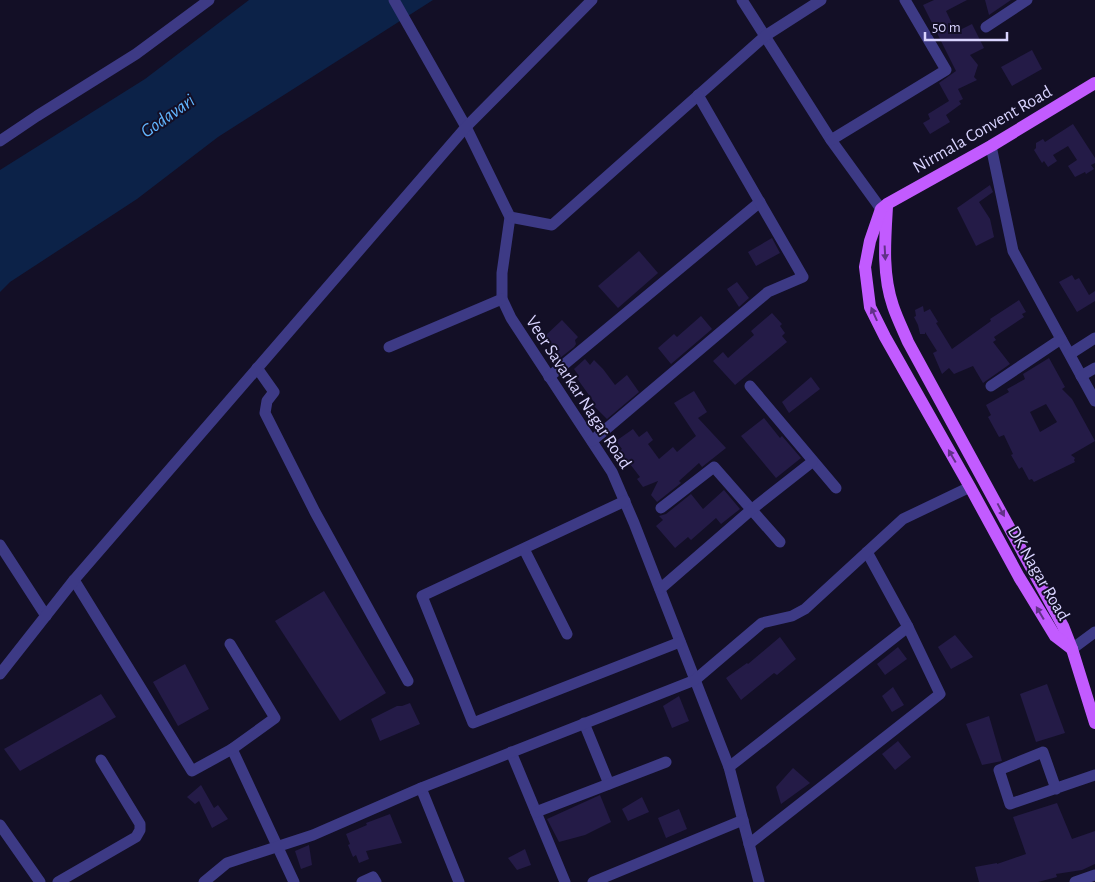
<svg xmlns="http://www.w3.org/2000/svg" width="1095" height="882" font-family="'Alegreya Sans',sans-serif">
<style>
.water{fill:#0c2248}
.building{fill:#241b47;fill-rule:evenodd}
.lines{fill:none;stroke-linecap:round;stroke-linejoin:round}
.minor{stroke:#3d3a85;stroke-width:11}
.major{stroke:#c25bff;stroke-width:12}
.oneway{fill:#623188}
.labels{text-anchor:middle;stroke-width:4;stroke-linejoin:round;paint-order:stroke}
.street-label{font-size:18px;fill:#d9d4ff;stroke:#130f26}
.water-label{font-size:19px;font-style:italic;fill:#62b6ff;stroke:#130f26}
</style>
<rect width="100%" height="100%" fill="#130f26"/>
<path class="water" d="M249 0H433L218 137 137 199 10 282 0 292V170L145 79Z"/>
<g class="building">
<path d="M934 0H967L946 11 956 32 972 24 984 48 970 55 978 65 974 77 977 80 958 89 963 99 959 101 961 104 946 115 950 122 930 134 923 123 930 119 928 114 949 101 939 83 956 71 923 5Z"/>
<path d="M985 0H1011L989 15Z"/>
<path d="M1032 50 1042 69 1012 86 1001 67Z"/>
<path d="M1073 124 1095 158V163L1091 165 1094 169 1086 174 1085 172 1075 177 1068 166 1077 160 1068 146 1053 155 1057 161 1048 167 1044 161 1042 163 1034 150 1036 148V143L1043 139 1045 142Z"/>
<path d="M990 185 993 192 979 202 990 219 994 237 976 246 957 208Z"/>
<path d="M772 238 780 253 756 266 748 252Z"/>
<path d="M639 251 658 273 618 308 598 286Z"/>
<path d="M1072 275 1075 280 1079 278 1089 295 1095 291V301L1077 312 1059 282Z"/>
<path d="M737 282 749 298 739 307 727 289Z"/>
<path d="M1019 300 1026 312 1022 314 1024 317 994 337 996 340 993 342 1010 364 983 383 973 366 954 374 949 368 942 374 933 353 937 351 925 332V334H920L918 325 914 317 916 316 915 310 923 306 924 312 930 309 938 322 936 323 952 349 991 321 990 319Z"/>
<path d="M772 313 782 324 780 326 785 333 782 336 787 342 735 385 713 361 723 352 728 358 754 335 751 331Z"/>
<path d="M701 316 712 329 671 364 658 348 674 334 677 337Z"/>
<path d="M562 320 578 337 575 340 576 344 574 347 560 358 552 350 545 336Z"/>
<path d="M1049 358 1065 387 1062 389 1072 399 1095 441 1071 455 1075 458 1074 460 1075 462 1034 482 1032 479 1029 480 1022 467 1019 469 1011 455 1013 454 1004 435 999 437 988 417 991 415 986 405 1009 392 1007 389 1025 379 1023 374ZM1046 404 1057 422 1040 432 1030 412Z"/>
<path d="M585 359 590 365 594 360 603 369 615 385 627 375 639 392 607 419 592 404 594 402 576 377 579 376 574 369Z"/>
<path d="M811 377 820 389 789 413 782 402Z"/>
<path d="M694 391 707 412 698 418 726 448 702 467 699 463 679 481 681 483 657 502 651 495 658 481 643 487 637 479 640 477 627 460 624 462 617 453 622 449 616 441 633 429 639 437 647 431 653 440 648 444 659 459 673 447 677 452 696 436 674 403Z"/>
<path d="M764 418 780 438 782 436 801 458 776 478 741 436Z"/>
<path d="M724 490 740 509 721 524 716 518 691 540 688 537 675 548 656 526 663 520 659 516 666 514 691 494 703 509Z"/>
<path d="M324 591 386 693 340 721 275 621Z"/>
<path d="M955 635 973 657 951 669 938 647Z"/>
<path d="M780 637 796 659 777 675 774 673 741 700 726 678 747 663 748 664Z"/>
<path d="M898 647 907 659 885 675 877 664Z"/>
<path d="M185 664 209 709 178 726 153 682Z"/>
<path d="M1047 684 1065 733 1036 742 1020 694Z"/>
<path d="M893 687 904 705 892 712 882 696Z"/>
<path d="M101 694 116 717 20 771 4 749Z"/>
<path d="M679 696 689 721 672 728 663 706Z"/>
<path d="M410 703 420 724 380 741 371 719 397 706H402Z"/>
<path d="M989 716 1002 761 982 765 966 724Z"/>
<path d="M898 741 911 757 895 770 882 754Z"/>
<path d="M793 768 810 783 781 804 776 787Z"/>
<path d="M201 785 214 808 218 805 228 819 212 828 199 801 195 804 187 797Z"/>
<path d="M600 795 611 822 585 835 559 842 547 819Z"/>
<path d="M642 797 649 812 628 821 622 809Z"/>
<path d="M1057 803 1072 839 1095 831V864L1082 870 1056 874 1057 877 1038 882H979L975 867 997 863V864L1026 854 1013 817Z"/>
<path d="M679 809 687 829 666 838 658 818Z"/>
<path d="M390 814 402 843 366 851 369 859 359 863 356 855 353 857 348 845 350 844 346 834 367 825 366 823Z"/>
<path d="M309 845 312 865 301 869 295 851Z"/>
<path d="M525 849 531 865 517 870 508 858Z"/>
</g>
<g class="lines">
<g class="minor">
<path d="M394 0 466 127 510 217 502 273V299L511 318 612 472 634 523 729 767 759 882"/>
<path d="M742 0 831 140 881 209"/>
<path d="M986 27 1027 0"/>
<path d="M831 140 946 70 905 0"/>
<path d="M0 141 37 116 136 54 209 0"/>
<path d="M991 146 1013 251 1095 401"/>
<path d="M510 217 552 225 765 36 821 0"/>
<path d="M389 347 502 299"/>
<path d="M1070 354 1095 338"/>
<path d="M257 368 274 392 267 401 265 413 315 512 408 681"/>
<path d="M1081 376 1095 368"/>
<path d="M549 377 760 202"/>
<path d="M750 386 836 488"/>
<path d="M991 386 1061 339"/>
<path d="M592 441 768 292 803 277 698 95"/>
<path d="M625 501 422 596 473 723 680 642"/>
<path d="M661 508 714 467 780 542"/>
<path d="M0 545 46 616"/>
<path d="M524 549 567 634"/>
<path d="M867 552 908 627"/>
<path d="M74 580 192 771 232 749 294 882"/>
<path d="M660 589 751 510 812 462"/>
<path d="M230 644 275 718 232 749"/>
<path d="M1072 649 1095 632"/>
<path d="M0 674 74 580 466 127 592 0"/>
<path d="M584 723 609 784"/>
<path d="M511 752 565 882"/>
<path d="M729 767 908 627 940 694 749 844"/>
<path d="M421 788 459 882"/>
<path d="M1056 789 1043 752 999 770 1010 804 1095 775"/>
<path d="M536 812 666 762"/>
<path d="M0 825 40 882"/>
<path d="M58 882 136 837 140 830V824L101 760"/>
<path d="M204 882 227 863 313 835 421 788 695 680 762 623 792 616 805 609 903 519 970 487"/>
<path d="M362 882 373 877 376 882"/>
<path d="M593 882 743 820"/>
<path d="M1075 882 1095 875"/>
</g>
<g class="major">
<path d="M887 207C885 240 882 274 893 306 897 318 903 330 908 342L1063 626 1072 649 1095 723"/>
<path d="M1072 649 1055 636 1019 577 970 487 885 337 870 307 865 267 870 241 881 209 887 204 991 146 1095 83"/>
</g>
</g>
<defs><path id="oneway-solid" d="M-6-.8H1V-3.2L6.5 0L1 3.2V.8H-6Z" transform="scale(1.25)"/></defs>
<g class="oneway">
<use href="#oneway-solid" transform="translate(885 253) rotate(87)"/>
<use href="#oneway-solid" transform="translate(874 314) rotate(-114)"/>
<use href="#oneway-solid" transform="translate(952 456) rotate(-120)"/>
<use href="#oneway-solid" transform="translate(1001 510) rotate(62)"/>
<use href="#oneway-solid" transform="translate(1040 613) rotate(-121)"/>
</g>
<g class="labels">
<g class="street-label">
<text transform="translate(982 129) rotate(-30)" y="6">Nirmala Convent Road</text>
<text transform="translate(579 392) rotate(57)" y="6">Veer Savarkar Nagar Road</text>
<text transform="translate(1039 573) rotate(60)" y="6">DK Nagar Road</text>
</g>
<g class="water-label">
<text transform="translate(167 115) rotate(-35)" y="7">Godavari</text>
</g>
</g>
<path d="M925 32v8h82v-8" fill="none" stroke="#d9d4ff" stroke-width="2.5"/>
<text x="932" y="32" font-size="15" fill="#d9d4ff" stroke="#130f26" stroke-width="4" paint-order="stroke">50 m</text>
</svg>
